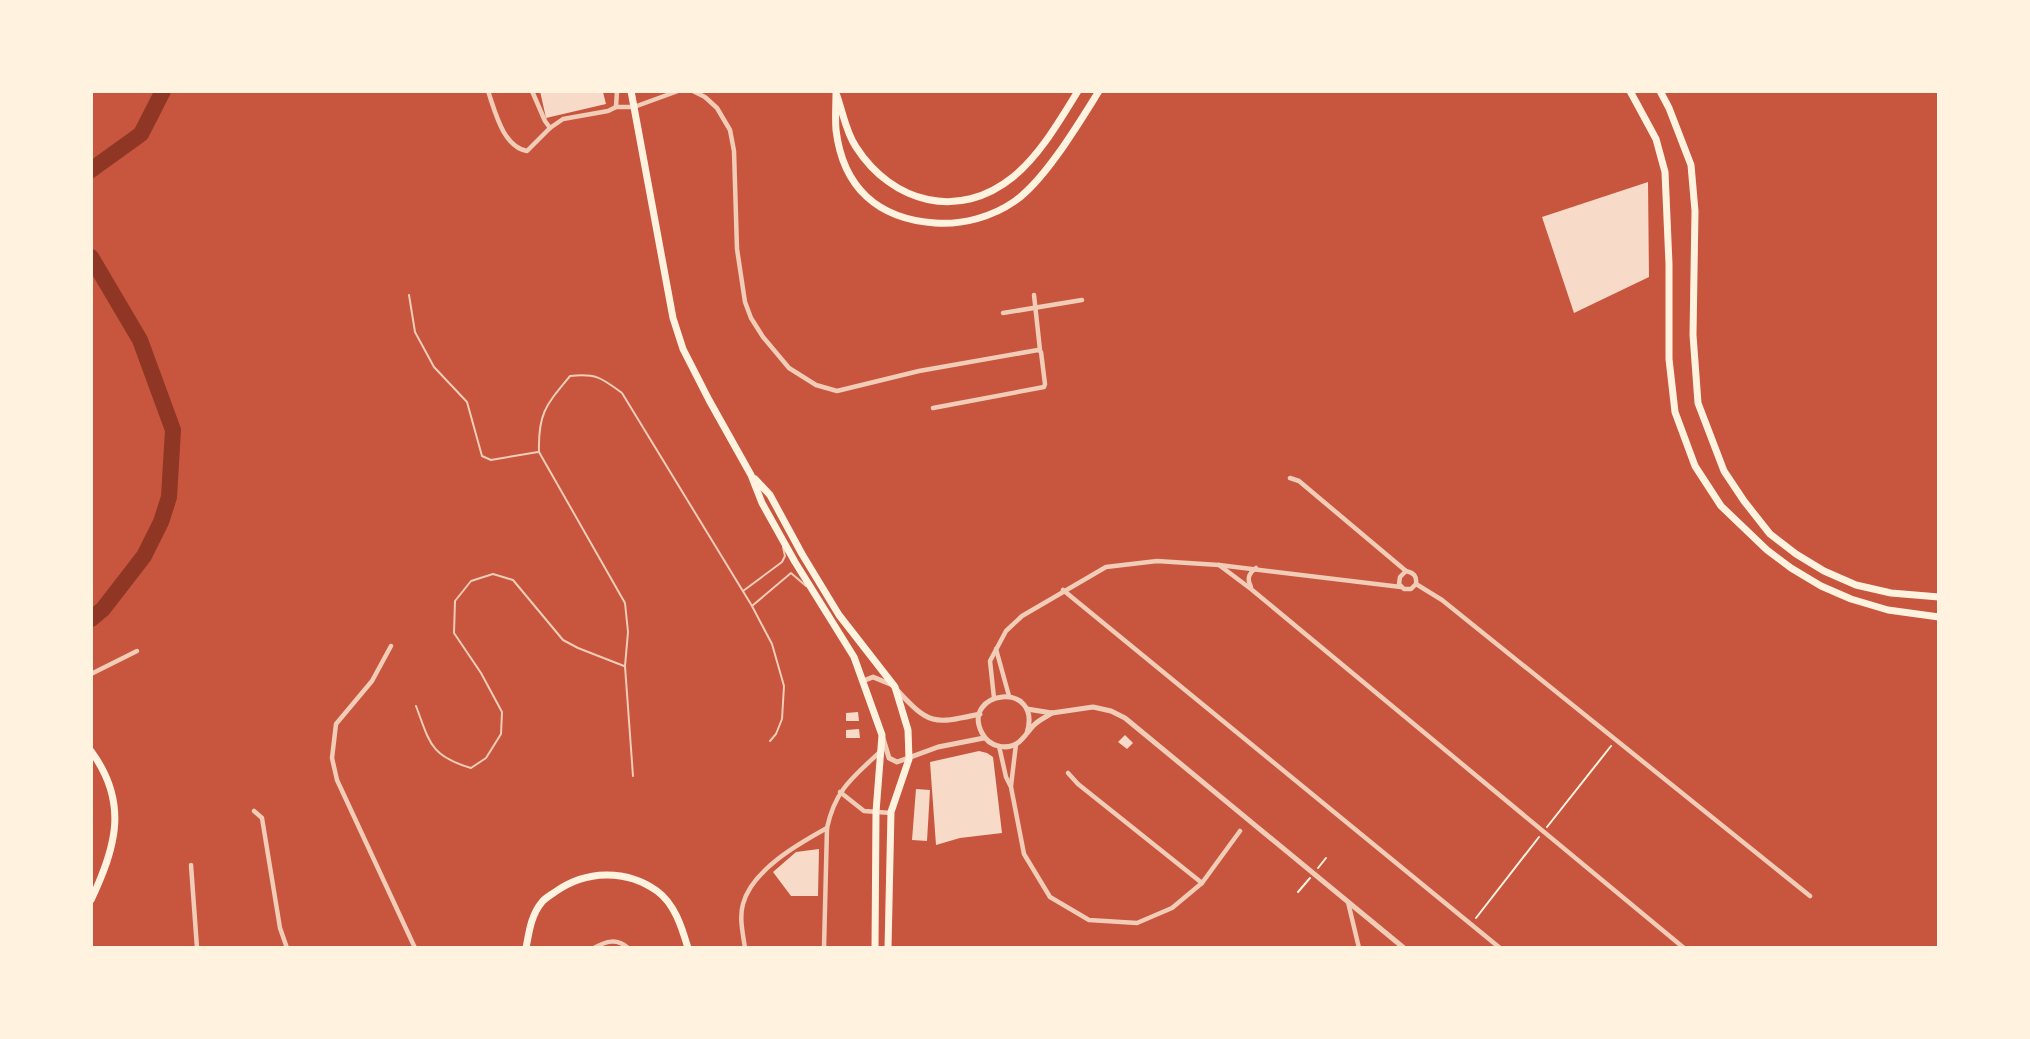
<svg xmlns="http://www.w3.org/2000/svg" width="2030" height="1039" font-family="'PT Sans Narrow',sans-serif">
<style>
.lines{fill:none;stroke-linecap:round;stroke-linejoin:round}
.river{stroke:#8f3625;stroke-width:16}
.building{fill:#f7dbc8}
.path{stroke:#fff3e0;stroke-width:2}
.service{stroke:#f1ccb7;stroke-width:2}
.minor{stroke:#f1ccb7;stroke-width:4.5}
.tertiary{stroke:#f1ccb7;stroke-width:5}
.primary{stroke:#fff3e0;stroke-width:7}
.trunk{stroke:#fff3e0;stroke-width:7}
</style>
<rect width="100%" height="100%" fill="#c8553d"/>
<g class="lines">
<g class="river">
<path d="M91 170 141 134 163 91"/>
<path d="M91 257 140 340 173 430 169 497 161 522 144 556 103 609 91 619"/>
</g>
</g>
<g class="building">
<path d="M540 91H598V93L603 92 606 104 546 118Z"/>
<path d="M1648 182 1649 277 1574 313 1542 217Z"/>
<path d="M858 712 859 721H846V713Z"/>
<path d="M859 729 860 738H846V730Z"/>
<path d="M1125 735 1133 743 1127 749 1118 742Z"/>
<path d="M979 751 987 753 993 757 1002 833 960 838 936 845 930 762Z"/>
<path d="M916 789 930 790 927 841 912 840Z"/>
<path d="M819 849 818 896H791L773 872 796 852Z"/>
</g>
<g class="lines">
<g class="path">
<path d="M1547 827 1611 746"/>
<path d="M1318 868 1326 858"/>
<path d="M1298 892 1310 878"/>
<path d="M1476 918 1539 837"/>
</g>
<g class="service">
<path d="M409 295 415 332 434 367 467 402 482 456 491 460 538 452"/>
<path d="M743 591 782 562 785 556 783 547"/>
<path d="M752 606 791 573 806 586"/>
<path d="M416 706C430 743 430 756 471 768L486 758 501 734 502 712 481 673 454 633 455 601 471 581 493 574 513 580 563 640 578 648 624 666"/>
<path d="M633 776 625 666 628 632 625 603 539 452C538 413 546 405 570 376 596 373 602 378 622 393L752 606 772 644 784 686 782 719 776 734 770 741"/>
</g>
<g class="minor">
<path d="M488 91C495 111 503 147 527 151L550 128 563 119 608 111 616 107H634L678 91"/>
<path d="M532 91 545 121 550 128"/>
<path d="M693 91 705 97 717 108 730 130 734 151 737 249 745 302 751 318 763 337 789 368 816 385 837 391 919 371 1038 350 1041 352 1045 384 1044 387 933 408"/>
<path d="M616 107 617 91"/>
<path d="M1034 295 1040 350"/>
<path d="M1003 313 1082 300"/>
<path d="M1290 478 1299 481 1406 571"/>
<path d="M1219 565 1251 589 1684 948"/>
<path d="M1416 584 1411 589H1404L1399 584 1400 577 1406 571C1414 573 1417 576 1416 584L1442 600 1810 896"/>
<path d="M1251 587C1247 579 1248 574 1256 568"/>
<path d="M1063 590 1500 948"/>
<path d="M391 646 372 681 336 724 332 758 337 780 415 948"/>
<path d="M996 649 1009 696"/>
<path d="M91 674 137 651"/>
<path d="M994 698 990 661 1006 631 1022 616 1106 567 1157 561 1219 565 1401 587"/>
<path d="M999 746 1006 777 1011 787 1024 854 1050 897 1089 920 1137 923 1172 908 1202 883 1240 831"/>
<path d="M1068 773 1078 784 1202 883"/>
<path d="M1011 786 1016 744"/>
<path d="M840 792 864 811 891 813"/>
<path d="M254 811 262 818 280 928 287 948"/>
<path d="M191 865 197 948"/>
<path d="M1348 902 1359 948"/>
<path d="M594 948C606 941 617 938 628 948"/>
<path d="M745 948C743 934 739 918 743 904 752 870 798 844 827 828"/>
<path d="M824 948 827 828C835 790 853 777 880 752"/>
</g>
<g class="tertiary">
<path d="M863 681 873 677 890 684"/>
<path d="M897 690C930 726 934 724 980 714"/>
<path d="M1027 709 1052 713 1093 707 1111 711 1125 718 1404 948"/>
<path d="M1027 733C1043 679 960 691 982 733 989 747 1007 751 1019 742 1025 737 1029 730 1034 725 1039 720 1046 717 1052 713"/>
<path d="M883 738 889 758 897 762 938 747 984 738"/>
</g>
<g class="primary">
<path d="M631 91 673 318 683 349 709 400 751 475 762 503 795 562 854 657 882 735 876 812 875 948"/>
<path d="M837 96C843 113 846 132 856 147 892 203 959 221 1013 177 1040 155 1060 120 1078 91"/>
<path d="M755 479 770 495 802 554 839 615 895 687 908 730 909 759 891 812 888 948"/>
<path d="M91 751C129 803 116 847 91 900"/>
<path d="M526 948C529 932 531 915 542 902 545 898 551 895 555 892 586 870 626 869 657 891 675 904 682 928 688 948"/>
</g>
<g class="trunk">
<path d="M1630 91 1656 139 1665 172 1669 264V359L1675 412 1695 466 1721 506 1767 550 1791 568 1821 586 1851 599 1888 610 1939 617"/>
<path d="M1660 91 1669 108 1691 165 1695 211 1693 335 1698 403 1724 471 1744 501 1770 534 1796 554 1824 571 1856 585 1891 593 1939 597"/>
<path d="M836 93C836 105 835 118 836 130 843 188 878 219 935 223 963 225 992 217 1015 201 1045 180 1079 123 1099 91"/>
</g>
</g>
<rect width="2030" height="1039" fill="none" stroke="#fff3e0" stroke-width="186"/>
</svg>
